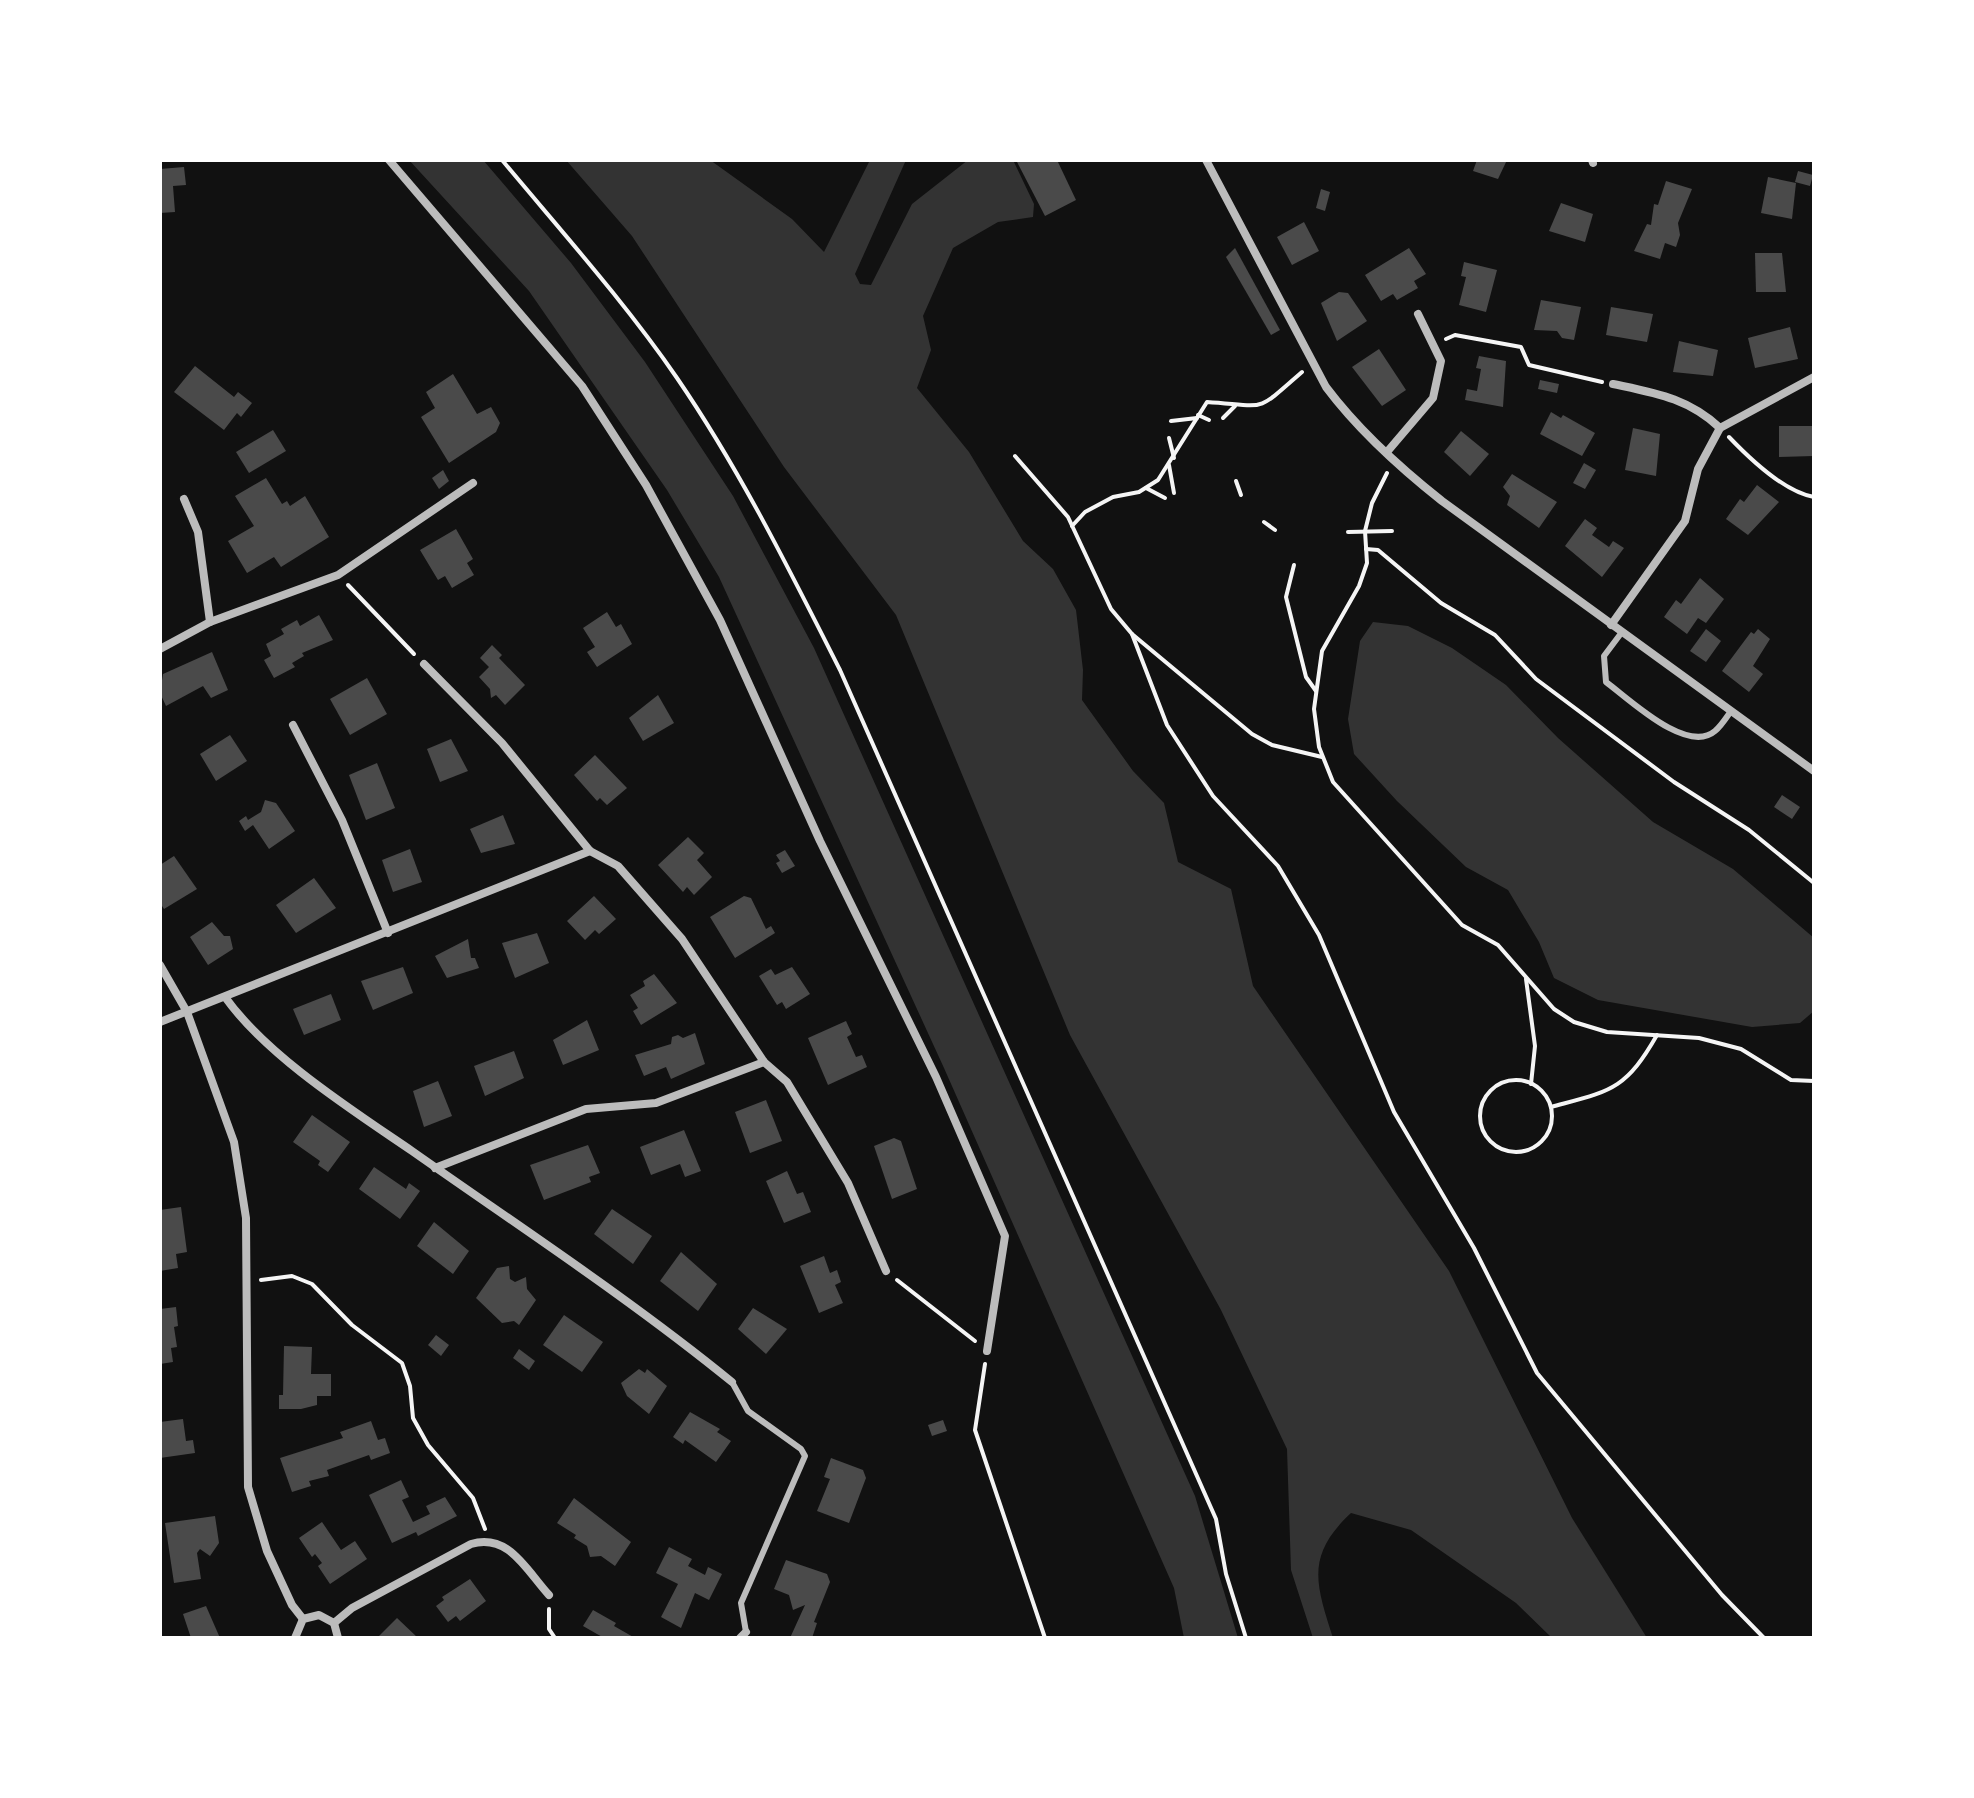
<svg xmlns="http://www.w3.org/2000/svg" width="1974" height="1798" font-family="'Roboto Condensed',sans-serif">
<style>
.water{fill:#333}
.building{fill:#4a4a4a}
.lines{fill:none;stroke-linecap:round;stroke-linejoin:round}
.path{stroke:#f5f5f5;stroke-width:4}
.service{stroke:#bcbcbc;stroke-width:6}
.minor{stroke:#bcbcbc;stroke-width:8}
</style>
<rect width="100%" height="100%" fill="#111"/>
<g class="water">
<path d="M409 160H483L571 263 645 362 733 496 814 648 1195 1496 1238 1638H1184L1174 1588 944 1068 719 577 667 490 529 291Z"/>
<path d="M566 160H710L792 219 824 252 870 160H906L855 274 860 284 871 285 912 204 968 160H1013L1034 204 1033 217 998 222 953 248 923 316 931 350 917 388 969 452 1023 541 1053 569 1076 610 1083 670 1082 700 1133 771 1164 803 1178 862 1231 889 1253 986 1449 1271 1572 1518 1647 1638H1552L1516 1603 1411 1530 1351 1513C1305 1556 1316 1584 1333 1638H1313L1291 1570 1287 1449 1221 1310 1070 1035 896 615 784 467 632 236Z"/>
<path d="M1373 622 1408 626 1452 648 1506 685 1558 738 1653 822 1733 869 1814 938V1011L1800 1023 1752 1027 1598 1000 1554 978 1539 942 1508 890 1466 867 1397 801 1354 754 1348 719 1360 641Z"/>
</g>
<g class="building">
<path d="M1016 160H1057L1076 200 1045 216Z"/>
<path d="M1477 160H1507L1498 179 1473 171Z"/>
<path d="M184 167 186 185 173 186 175 212 160 213V169Z"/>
<path d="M1798 171 1813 175 1810 186 1795 182Z"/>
<path d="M1768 177 1796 183 1792 219 1761 213Z"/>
<path d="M1666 181 1692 189 1678 223 1680 235 1676 247 1665 243 1660 259 1634 251 1647 224 1651 225 1654 204 1658 205Z"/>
<path d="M1321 189 1330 192 1325 211 1316 208Z"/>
<path d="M1561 203 1593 214 1585 242 1549 231Z"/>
<path d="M1304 222 1319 251 1292 265 1277 237Z"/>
<path d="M1235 248 1280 330 1271 335 1226 257Z"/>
<path d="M1409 248 1426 274 1414 281 1418 288 1397 300 1393 294 1381 301 1365 275Z"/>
<path d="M1755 253H1782L1786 292H1756Z"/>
<path d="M1464 262 1497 270 1486 312 1459 305 1466 277 1461 276Z"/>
<path d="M1339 292 1348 293 1367 321 1337 341 1321 303Z"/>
<path d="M1541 300 1581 307 1574 340 1562 338 1557 331 1534 330Z"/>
<path d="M1611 307 1653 314 1647 342 1606 335Z"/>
<path d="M1790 327 1798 359 1755 368 1748 338Z"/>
<path d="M1679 341 1718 350 1713 376 1673 372Z"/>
<path d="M1379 349 1406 390 1382 406 1352 367Z"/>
<path d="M1479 356 1506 361 1503 407 1465 400 1467 389 1477 391 1481 369 1476 368Z"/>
<path d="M195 366 234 397 238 392 252 403 241 417 237 413 224 430 174 392Z"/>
<path d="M453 374 477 414 491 407 500 423 496 432 449 463 421 417 435 408 426 392Z"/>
<path d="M1540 380 1559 384 1557 393 1538 389Z"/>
<path d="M1551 412 1561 418 1563 415 1595 433 1582 456 1540 434Z"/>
<path d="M1779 426H1814V456L1779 457Z"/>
<path d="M1633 428 1660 434 1656 476 1625 470Z"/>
<path d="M273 430 286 451 249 473 236 452Z"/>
<path d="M1461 431 1489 454 1470 476 1444 452Z"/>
<path d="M1584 463 1596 470 1585 489 1573 483Z"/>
<path d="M443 470 449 481 439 489 432 478Z"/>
<path d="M1512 474 1557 502 1539 528 1507 505 1510 496 1503 487Z"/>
<path d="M266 478 282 504 287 501 290 506 305 496 329 537 281 567 274 557 247 573 228 541 254 526 235 496Z"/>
<path d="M1757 485 1779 502 1748 535 1726 519 1740 499 1744 502Z"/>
<path d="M1585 519 1597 528 1592 535 1609 547 1613 541 1624 548 1602 577 1565 546Z"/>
<path d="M456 529 473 559 467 563 474 575 452 588 445 576 438 580 420 550Z"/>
<path d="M1700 578 1724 599 1706 623 1698 618 1687 634 1664 617 1676 600 1681 604Z"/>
<path d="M607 612 616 627 621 624 632 644 597 667 587 652 595 647 583 628Z"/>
<path d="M319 615 333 640 302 653 304 656 292 663 295 667 274 678 264 660 271 656 266 644 284 634 281 629 297 620 300 626Z"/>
<path d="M1706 629 1721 641 1706 662 1690 651Z"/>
<path d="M1758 629 1770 639 1753 666 1763 674 1749 692 1722 671 1751 632 1754 634Z"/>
<path d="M492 645 502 655 499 658 525 685 505 705 496 695 491 698 490 689 479 677 489 667 480 658Z"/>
<path d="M212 652 228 690 211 698 203 686 166 706 160 693 163 674Z"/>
<path d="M367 678 387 714 350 735 330 699Z"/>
<path d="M658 695 674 723 643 741 629 718Z"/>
<path d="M230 735 247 761 216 781 200 754Z"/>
<path d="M451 739 468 771 440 782 427 749Z"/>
<path d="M595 755 627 788 607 805 600 798 597 801 574 775Z"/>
<path d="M377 763 395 808 366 820 349 775Z"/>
<path d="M1782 795 1800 807 1792 819 1774 807Z"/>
<path d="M265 800 276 803 295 831 269 849 253 825 245 831 239 821 246 816 248 820 261 812Z"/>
<path d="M503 815 515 844 481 853 470 829Z"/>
<path d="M688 837 704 853 697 860 712 877 694 895 687 887 683 892 658 865Z"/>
<path d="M410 849 422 882 393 892 382 860Z"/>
<path d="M785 850 795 866 782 873 776 863 780 861 776 855Z"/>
<path d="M174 856 197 889 164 909 160 903V865Z"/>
<path d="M314 878 336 908 296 933 276 905Z"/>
<path d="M594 896 616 919 599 934 595 930 585 940 567 921Z"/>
<path d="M744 896 751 898 766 929 771 926 775 933 735 958 710 917Z"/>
<path d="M212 922 224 936H230L233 949 208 965 190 937Z"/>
<path d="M537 933 549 963 515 978 502 943Z"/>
<path d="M468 939 471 958H475L479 968 447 978 435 956Z"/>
<path d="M403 967 413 993 373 1010 361 981Z"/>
<path d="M792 967 810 994 786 1009 782 1002 777 1005 759 976 771 969 775 975Z"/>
<path d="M654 974 677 1003 641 1025 633 1011 638 1008 630 995 645 986 643 981Z"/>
<path d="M331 994 341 1020 304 1035 293 1009Z"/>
<path d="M587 1020 599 1050 563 1065 553 1040Z"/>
<path d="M846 1021 852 1034 847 1037 856 1057 862 1055 867 1067 828 1085 808 1038Z"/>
<path d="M695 1033 705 1064 671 1079 666 1067 644 1076 635 1055 671 1044 672 1037 678 1035 683 1038Z"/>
<path d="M514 1051 524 1078 485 1096 474 1066Z"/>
<path d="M438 1081 452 1116 424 1127 413 1091Z"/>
<path d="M766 1100 782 1141 750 1153 735 1112Z"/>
<path d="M312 1115 350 1142 328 1172 318 1165 320 1161 293 1142Z"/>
<path d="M684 1130 701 1171 685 1177 680 1164 651 1175 640 1147Z"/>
<path d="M894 1138 901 1141 917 1189 892 1199 874 1146Z"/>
<path d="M588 1145 600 1173 589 1177 591 1182 544 1200 530 1165Z"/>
<path d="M374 1167 406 1189 409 1183 420 1191 400 1219 359 1189Z"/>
<path d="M787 1171 797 1194 803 1192 811 1212 784 1223 766 1181Z"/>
<path d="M181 1207 187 1252 176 1254 178 1268 160 1271V1210Z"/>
<path d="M612 1209 652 1236 633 1264 594 1234Z"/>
<path d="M434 1222 469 1251 453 1274 417 1246Z"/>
<path d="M681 1252 717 1284 698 1311 660 1281Z"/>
<path d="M824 1256 830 1273 837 1270 841 1282 835 1285 843 1303 819 1313 800 1266Z"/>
<path d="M509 1266 510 1279 515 1282 526 1277 527 1289 536 1300 519 1325 514 1321 502 1323 476 1298 497 1268Z"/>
<path d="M176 1307 178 1326 174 1327 177 1347 171 1348 173 1362 160 1364V1309Z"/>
<path d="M753 1308 787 1329 766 1354 738 1329Z"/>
<path d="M564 1315 603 1342 582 1372 543 1345Z"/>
<path d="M436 1335 449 1345 441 1356 428 1345Z"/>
<path d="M284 1346 312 1347 311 1374H331V1396H317V1405L301 1409H279V1395H283Z"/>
<path d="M519 1349 535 1361 529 1370 513 1358Z"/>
<path d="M639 1369 645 1373 647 1369 667 1386 649 1414 627 1396 621 1383Z"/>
<path d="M690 1412 720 1429 717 1432 731 1441 716 1462 685 1440 683 1444 673 1437Z"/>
<path d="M183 1419 186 1441 193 1440 195 1453 160 1458V1422Z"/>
<path d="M943 1420 947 1431 932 1436 928 1425Z"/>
<path d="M371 1421 378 1440 385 1438 390 1453 371 1460 369 1455 327 1470 329 1476 309 1481 311 1486 292 1492 280 1458 343 1438 340 1432Z"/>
<path d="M831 1458 863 1470 866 1478 849 1523 817 1511 830 1479 824 1477Z"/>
<path d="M401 1480 409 1497 402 1500 413 1522 430 1514 426 1506 445 1497 457 1516 418 1536 416 1532 392 1543 369 1495Z"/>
<path d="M574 1498 631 1542 615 1566 601 1556 590 1557 587 1546 574 1538 576 1535 557 1523Z"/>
<path d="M215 1516 219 1543 210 1556 200 1549 197 1553 201 1579 174 1583 165 1523Z"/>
<path d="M322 1522 341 1550 355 1541 367 1559 330 1584 318 1566 322 1563 315 1554 312 1557 299 1538Z"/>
<path d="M669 1547 692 1559 688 1566 705 1575 708 1567 722 1574 709 1600 695 1593 681 1628 661 1617 678 1584 656 1573Z"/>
<path d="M786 1560 827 1574 830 1582 814 1622 817 1623 812 1638H790L805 1605 793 1610 789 1595 774 1589Z"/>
<path d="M470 1579 486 1601 460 1621 456 1616 448 1622 436 1606 444 1600 442 1597Z"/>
<path d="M206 1606 220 1638H191L183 1614Z"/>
<path d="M593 1610 616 1623 614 1626 635 1638H604L583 1626Z"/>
<path d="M397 1618 418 1638H377Z"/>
</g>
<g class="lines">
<g class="path">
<path d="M502 160C561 231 624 301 677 378 740 470 790 571 840 670L1216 1519 1226 1574 1246 1638"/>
<path d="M1446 339 1455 335 1521 347 1529 365 1602 382"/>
<path d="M1198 415 1209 420"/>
<path d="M1223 418 1235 406"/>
<path d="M1171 421 1197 418"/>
<path d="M1729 437C1750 459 1784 492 1814 497"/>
<path d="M1169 438 1174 458"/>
<path d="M1015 456 1068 517 1111 609 1132 634 1252 734 1272 745 1322 757"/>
<path d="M1169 465 1174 493"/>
<path d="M1387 473 1372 503 1365 531 1367 563 1359 586 1322 651 1314 709 1319 747 1333 782 1462 925 1498 945 1554 1009 1574 1022 1607 1032 1699 1038 1741 1049 1791 1080 1814 1081"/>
<path d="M1236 481 1241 495"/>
<path d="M1146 488 1165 498"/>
<path d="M1264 522 1275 530"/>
<path d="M1072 526 1085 512 1113 497 1139 492 1158 480 1207 402C1268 406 1254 414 1302 372"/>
<path d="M1348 532 1392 531"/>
<path d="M1366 549 1378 550 1441 603 1495 635 1536 679 1674 782 1749 830 1814 883"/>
<path d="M1294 565 1286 597 1306 677 1316 691"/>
<path d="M348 585 414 654"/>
<path d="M1132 634 1167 725 1213 796 1278 866 1319 935 1394 1112 1474 1248 1537 1373 1722 1595 1764 1638"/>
<path d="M1526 979 1535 1046 1531 1084"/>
<circle cx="1516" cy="1116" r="36"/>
<path d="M1551 1107C1610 1091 1625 1091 1657 1035"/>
<path d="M261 1280 292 1276 312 1284 352 1325 402 1363 410 1386 413 1418 428 1445 473 1498 485 1529"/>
<path d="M897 1280 975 1341"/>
<path d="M985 1364 975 1430 1045 1638"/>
<path d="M549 1609V1629L555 1638"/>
</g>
<g class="service">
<path d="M1622 632 1604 656 1606 682C1629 699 1687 755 1715 731 1721 726 1726 718 1731 711"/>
<path d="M732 1382 748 1411 801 1449 805 1456 741 1603 746 1632"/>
</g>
<g class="minor">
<path d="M389 160 582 386 646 485 720 620 820 841 936 1077 1005 1236 987 1351"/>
<path d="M1206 160 1326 387C1359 431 1399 467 1442 501L1814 771"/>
<path d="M1592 160 1593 163"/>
<path d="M1613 384C1655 393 1688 398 1720 428"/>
<path d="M1387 452 1433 398 1441 361 1418 314"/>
<path d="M184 499 198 532 210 622"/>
<path d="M1611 625 1685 521 1698 469 1720 428 1814 377"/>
<path d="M160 649 210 622 338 575 473 483"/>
<path d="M424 664 502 743 590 851 618 866 682 939 764 1062 787 1082 848 1183 886 1271"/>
<path d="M293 725 342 820 388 933"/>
<path d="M160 965 187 1012 234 1142 246 1218 248 1487 267 1551 292 1605 303 1619"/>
<path d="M225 997C267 1056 352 1110 412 1151 520 1227 630 1299 732 1382"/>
<path d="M160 1022 590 851"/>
<path d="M435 1168 586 1109 656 1103 764 1062"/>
<path d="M334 1623 352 1608 471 1544C509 1533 526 1570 549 1595"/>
<path d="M295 1638 303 1619 319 1615 334 1623 338 1638"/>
<path d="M740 1638 746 1632"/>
</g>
</g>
<rect width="1974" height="1798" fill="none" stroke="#ffffff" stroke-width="324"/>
</svg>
